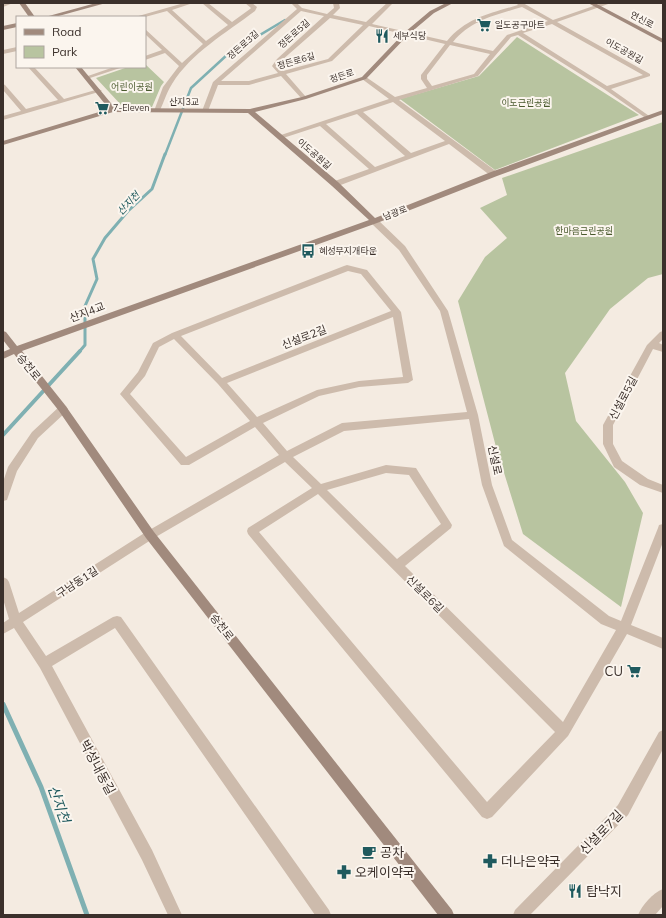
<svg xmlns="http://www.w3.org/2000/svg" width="666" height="918" font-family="Mulish,'Noto Sans KR',sans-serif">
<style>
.green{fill:#b8c4a0}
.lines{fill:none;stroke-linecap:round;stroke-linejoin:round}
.stream-far3{stroke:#7fb0b2;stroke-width:2.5}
.stream-far2{stroke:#7fb0b2;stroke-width:3}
.stream-far1{stroke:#7fb0b2;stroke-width:4}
.stream{stroke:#7fb0b2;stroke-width:5}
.street{fill:#cdbbac;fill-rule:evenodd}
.secondary{fill:#a18a7d;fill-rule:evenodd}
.labels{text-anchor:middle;stroke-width:4;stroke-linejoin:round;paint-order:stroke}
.far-street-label{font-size:9px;fill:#3b302b;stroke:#fbf5ee}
.far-poi-label{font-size:9px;fill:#3b302b;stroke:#fbf5ee;text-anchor:start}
.far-park-label{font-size:9px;fill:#4a5a2e;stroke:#fbf5ee}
.far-water-label{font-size:10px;font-style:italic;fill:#1f5a5e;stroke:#fbf5ee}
.street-label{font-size:11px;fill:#3b302b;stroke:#fbf5ee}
.near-poi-label{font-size:13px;fill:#3b302b;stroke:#fbf5ee;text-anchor:start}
.near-street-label{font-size:13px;fill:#3b302b;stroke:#fbf5ee}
.near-water-label{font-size:14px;font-style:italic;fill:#1f5a5e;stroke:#fbf5ee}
</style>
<rect width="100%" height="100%" fill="#f4ebe1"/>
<g class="green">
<path d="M517 37 639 115 495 170 400 99 479 76Z"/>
<path d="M145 64 164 82 161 86 152 107H123L96 78 128 67H145Z"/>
<path d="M663 122V274L648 278 610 309 565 373 576 421 625 482 643 513 621 607 523 534 496 447 458 301 485 257 507 238 480 208 507 195 502 178Z"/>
</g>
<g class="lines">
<path class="stream-far3" d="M165 155 191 88 228 54 285 20"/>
<path class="stream-far2" d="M79 352 85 345V306L97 279 93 259 105 238 128 211 152 189 165 154"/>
<path class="stream-far1" d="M3 435 80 351"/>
<path class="stream" d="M3 704 41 787 87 915"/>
<g class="street">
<path d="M3 3H13L3 7Z"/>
<path d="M184 3H193L172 10 206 41 228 25 202 3H208L232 22 250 9 251 8 245 3H252L257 7 255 11C226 33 191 53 172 84 166 93 164 103 159 112H155L154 111 163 87 179 66 165 53 145 60V56L162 50 145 34V29L182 63 203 44 167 11 145 17H135Z"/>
<path d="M291 3H297L302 8 327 14 334 8 333 3H339L340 8 333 15 366 22 387 3H393L372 24 447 41C466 18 491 13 518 5L516 3H523L553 20 602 3H611L557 22 650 74V76L611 89 652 118 647 119 604 89 518 35 511 37 478 76 399 100 497 172V176H491L449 144 338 186H332V182L369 169 320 126 280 139 277 137 278 136 389 99 362 79V77H366L395 97 427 88 421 79V75L445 44 369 26 332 61 286 74 306 97V99H302L281 76 249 85H218L208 111 203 112 202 111 213 82 297 9ZM522 7 548 21 507 35 493 51 453 42C471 20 496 15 522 7ZM301 11 324 16 277 59 272 66 278 73 249 81H221ZM330 18 363 25 328 59 283 71 278 66 281 61ZM552 24 643 75 607 86 523 33ZM450 45 490 54 474 74 432 86 427 79V75ZM393 102 445 141 411 153 363 112ZM357 114 405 156 375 167 326 124Z"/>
<path d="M17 47V51L3 54V50Z"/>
<path d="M28 67H34L64 99 99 89 102 91 3 120V116L21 111 3 90V84L5 85 26 109 58 100Z"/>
<path d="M114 67H123L90 78 85 77Z"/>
<path d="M371 219H377L405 246 448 311 478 415 492 485 512 540 609 616 621 621 658 528 659 525 663 524V542L631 625 663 638V649L627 634 568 736 492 817 487 819 482 817 248 534 247 531 248 528 312 488 285 462 154 538 23 622 46 656 113 617 117 616 121 617 329 910 331 915H315L115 628 52 666 152 850 182 915H168L142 860 40 668 14 628 3 634V623L9 619 3 599V577L7 579 9 582 19 613 146 532 279 455 255 427 189 465H181L120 394 138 372 153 343 172 333 344 266 347 265 367 270 401 312 413 380 408 383 359 387 319 396 263 423 287 451 342 423 467 412 440 311 399 250 371 223ZM348 271 361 274 391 311 222 378 181 336ZM393 317 403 377 359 381 317 390 257 417 227 383ZM174 339 218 384 250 421 186 457 130 394 145 376 159 347ZM469 419 482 485 504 546 601 624 616 630 563 722 405 566 451 528 452 525 416 468 386 465 321 484 293 457 344 431ZM386 473 409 475 441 524 397 559 327 490ZM318 494 555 732 487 802 259 532Z"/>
<path d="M663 331V339L659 343 663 345V352L653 349 613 425V444L622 461 648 479 663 485V493L640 485 614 467 603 444V425L647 345 660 332Z"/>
<path d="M63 405 66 406 68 409 66 412 38 438 17 471 8 497 7 500 3 501V482L8 467 32 432 60 406Z"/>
<path d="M663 730V749L628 815 530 915H513L515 910 618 805 659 732Z"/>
<path d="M663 889V906L655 915H638C642 905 653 893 663 889Z"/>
</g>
<g class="secondary">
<path d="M19 3H25L35 17H29Z"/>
<path d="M96 3H106L55 17H45Z"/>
<path d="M446 3H453L434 13 409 34 366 79 306 99 255 112 338 182 375 218 491 172 663 110V114L497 176 377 223 22 351 65 405 154 532 452 910 454 915H438L146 538 59 411 14 354 3 359V352L10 349 3 340V331L6 332 17 346 369 220 332 186 248 113 113 112 3 145V141L109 109 75 67H81L115 108 250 109 302 97 362 77 405 32 430 11Z"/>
<path d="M588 3H595L663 39V43Z"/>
<path d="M17 23V27L3 30V26Z"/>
</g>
</g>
<defs>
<symbol id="supermarket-bare" viewBox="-9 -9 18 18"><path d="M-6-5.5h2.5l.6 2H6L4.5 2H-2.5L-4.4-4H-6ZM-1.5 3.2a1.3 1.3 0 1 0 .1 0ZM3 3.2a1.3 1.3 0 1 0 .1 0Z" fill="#1f5a5e" stroke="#fbf5ee" stroke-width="2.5" paint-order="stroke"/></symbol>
<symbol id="restaurant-bare" viewBox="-9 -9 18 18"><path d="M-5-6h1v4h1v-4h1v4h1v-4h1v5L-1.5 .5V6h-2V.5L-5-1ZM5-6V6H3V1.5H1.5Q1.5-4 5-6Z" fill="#1f5a5e" stroke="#fbf5ee" stroke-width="2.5" paint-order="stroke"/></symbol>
<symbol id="bus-bare" viewBox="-9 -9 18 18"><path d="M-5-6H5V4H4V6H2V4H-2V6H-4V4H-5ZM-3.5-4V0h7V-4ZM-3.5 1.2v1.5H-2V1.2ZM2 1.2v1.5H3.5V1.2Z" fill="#1f5a5e" stroke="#fbf5ee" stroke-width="2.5" paint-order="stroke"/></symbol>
<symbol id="cafe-bare" viewBox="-9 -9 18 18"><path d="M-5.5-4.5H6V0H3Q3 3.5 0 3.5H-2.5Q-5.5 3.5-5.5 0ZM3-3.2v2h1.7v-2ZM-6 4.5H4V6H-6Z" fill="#1f5a5e" stroke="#fbf5ee" stroke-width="2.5" paint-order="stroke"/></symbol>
<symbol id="pharmacy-bare" viewBox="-9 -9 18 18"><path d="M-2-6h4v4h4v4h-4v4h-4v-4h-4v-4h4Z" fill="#1f5a5e" stroke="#fbf5ee" stroke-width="2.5" paint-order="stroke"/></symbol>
</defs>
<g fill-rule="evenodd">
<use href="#supermarket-bare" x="474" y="15" width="20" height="20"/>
<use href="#restaurant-bare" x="372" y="26" width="20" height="20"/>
<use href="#supermarket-bare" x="92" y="98" width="20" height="20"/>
<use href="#bus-bare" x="298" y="241" width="20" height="20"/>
<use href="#supermarket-bare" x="624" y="661" width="20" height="20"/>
<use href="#cafe-bare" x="359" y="842" width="20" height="20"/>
<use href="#pharmacy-bare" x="480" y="851" width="20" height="20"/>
<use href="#pharmacy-bare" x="334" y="862" width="20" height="20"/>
<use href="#restaurant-bare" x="565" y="881" width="20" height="20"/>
</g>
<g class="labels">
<g class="far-street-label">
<text transform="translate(642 20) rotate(28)" y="3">연신로</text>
<text transform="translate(294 34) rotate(-42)" y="3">정든로5길</text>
<text transform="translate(243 45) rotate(-41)" y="3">정든로3길</text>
<text transform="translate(624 51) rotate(29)" y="3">이도공원길</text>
<text transform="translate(296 61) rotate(-16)" y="3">정든로6길</text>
<text transform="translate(342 76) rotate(-18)" y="3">정든로</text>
<text x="184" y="105">산지3교</text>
<text transform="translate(314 154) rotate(41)" y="3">이도공원길</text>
<text transform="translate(395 213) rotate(-21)" y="3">남광로</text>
</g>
<g class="far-poi-label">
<text x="495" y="28">일도공구마트</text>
<text x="393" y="39">세부식당</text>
<text x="113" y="111">7-Eleven</text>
<text x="319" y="254">혜성무지개타운</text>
</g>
<g class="far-park-label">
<text x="132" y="90">어린이공원</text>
<text x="526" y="106">이도근린공원</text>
<text x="584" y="234">한마음근린공원</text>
</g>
<g class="far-water-label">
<text transform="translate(128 203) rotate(-46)" y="4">산지천</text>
</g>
<g class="street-label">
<text transform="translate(87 312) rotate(-21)" y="4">산지4교</text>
<text transform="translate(304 337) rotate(-21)" y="4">신설로2길</text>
<text transform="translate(29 367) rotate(51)" y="4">승천로</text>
<text transform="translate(623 398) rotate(-62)" y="4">신설로5길</text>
<text transform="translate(495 460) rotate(78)" y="4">신설로</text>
<text transform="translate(77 582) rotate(-33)" y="4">구남동1길</text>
<text transform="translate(425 594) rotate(45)" y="4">신설로6길</text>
<text transform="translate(222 627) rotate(52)" y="4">승천로</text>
</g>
<g class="near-poi-label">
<text x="623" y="676" text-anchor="end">CU</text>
<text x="380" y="857">공차</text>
<text x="501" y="866">더나은약국</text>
<text x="355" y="877">오케이약국</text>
<text x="586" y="896">탐낙지</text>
</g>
<g class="near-street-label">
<text transform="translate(98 767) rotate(62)" y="5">박성내동길</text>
<text transform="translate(601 832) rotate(-46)" y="5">신설로7길</text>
</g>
<g class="near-water-label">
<text transform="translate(59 804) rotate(70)" y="5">산지천</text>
</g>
</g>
<rect width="666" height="918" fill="none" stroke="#3b302b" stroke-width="8"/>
<rect x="16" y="16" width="130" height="52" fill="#fbf5ee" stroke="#aea6a0"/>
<rect x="24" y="29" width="20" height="6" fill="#a18a7d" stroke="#aea6a0"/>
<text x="52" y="36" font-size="12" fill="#3b302b">Road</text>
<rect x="24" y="46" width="20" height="12" fill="#b8c4a0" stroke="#aea6a0"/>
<text x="52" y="56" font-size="12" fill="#3b302b">Park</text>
</svg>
